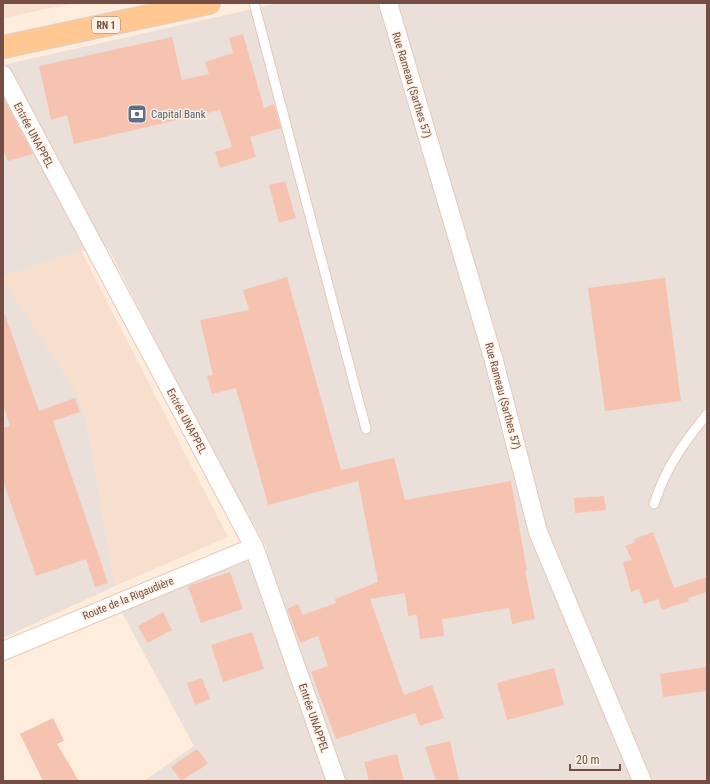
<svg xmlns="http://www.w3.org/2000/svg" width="710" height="784" font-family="'Roboto Condensed',sans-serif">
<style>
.residential{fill:#f8dfcd}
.industrial{fill:#ebdfd9}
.building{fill:#f6c3b1}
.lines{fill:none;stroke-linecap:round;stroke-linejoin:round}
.lane-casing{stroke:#e4c8bb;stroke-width:11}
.street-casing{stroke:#e4c8bb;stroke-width:20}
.primary-casing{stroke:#dbd1ce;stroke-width:24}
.lane{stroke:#fff;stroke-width:9}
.street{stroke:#fff;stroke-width:18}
.primary{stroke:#ffc892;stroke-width:22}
.labels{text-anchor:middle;stroke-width:3;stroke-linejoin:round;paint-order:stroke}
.shield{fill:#fff1e4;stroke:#9e7f74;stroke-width:1}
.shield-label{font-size:10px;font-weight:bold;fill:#744e44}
.street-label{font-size:11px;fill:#744e44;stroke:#fff1e4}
.service-label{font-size:11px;fill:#4e5e75;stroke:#fff1e4;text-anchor:start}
</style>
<rect width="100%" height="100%" fill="#feecdc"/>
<g class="residential">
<path d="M3 3H75L3 18Z"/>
<path d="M81 251 228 537 115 586 86 420 78 394 3 280V277Z"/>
</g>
<g class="industrial">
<path d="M279 3H707V781H144L194 746 120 609 267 549 201 429 108 248 81 251 3 277V65Z"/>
<path d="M3 280 78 394 86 420 115 586 3 638Z"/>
</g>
<g class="building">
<path d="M243 34 264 108 274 104 281 128 250 137 256 157 220 168 215 152 232 147 220 110 74 144 67 115 51 120 39 66 172 37 182 80 209 74 205 62 233 53 229 38Z"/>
<path d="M3 97 33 154 8 161 3 150Z"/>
<path d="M285 181 296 218 279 223 269 185Z"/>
<path d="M287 277 341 470 394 458 405 500 511 481 527 571H525L535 619 512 624 509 608 449 618 442 619 444 636 420 639 417 615 408 616 405 593 370 599 404 695 432 685 444 718 420 726 415 713 336 739 311 672 328 666 318 636 300 643 287 609 298 604 303 615 336 603 335 599 378 582 358 481 268 505 236 388 212 394 207 376 213 375 200 320 249 310 243 290Z"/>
<path d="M665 278 681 401 605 411 588 288Z"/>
<path d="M3 315H5L39 411 75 398 80 412 53 421 108 583 95 587 86 559 36 576 3 481V428L10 426 3 404Z"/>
<path d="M604 496 606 510 575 513 574 498Z"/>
<path d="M653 532 674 588 707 577V592L688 598 689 601 662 610 658 599 644 604 639 589 631 592 623 562 632 560 625 546 635 542 634 539Z"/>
<path d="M230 572 243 609 201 623 188 586Z"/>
<path d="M163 612 172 630 147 643 138 626Z"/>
<path d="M252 632 264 669 223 682 211 645Z"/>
<path d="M707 667V691L663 697 660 674Z"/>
<path d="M554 668 564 705 507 720 497 683Z"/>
<path d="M202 678 210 699 195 705 187 683Z"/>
<path d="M53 718 64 741 57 744 79 781H43L20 734Z"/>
<path d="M450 741 459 781H436L425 747Z"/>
<path d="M197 749 208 764 181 781 171 767Z"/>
<path d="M397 754 404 781H369L364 762Z"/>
</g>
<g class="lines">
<defs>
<g id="lane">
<path d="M254 3 366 429"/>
<path d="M654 504C666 467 683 444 707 414"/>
</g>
<g id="street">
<path d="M388 3 494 361 538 532 642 781"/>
<path d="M3 75 254 547 336 781"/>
<path d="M3 651 254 547"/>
</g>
<path id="primary" d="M3 47 209 3"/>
</defs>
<use href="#lane" class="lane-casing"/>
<use href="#street" class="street-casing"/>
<use href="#primary" class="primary-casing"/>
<use href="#lane" class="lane"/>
<use href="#street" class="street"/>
<use href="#primary" class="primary"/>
</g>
<defs>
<symbol id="bank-square" viewBox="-11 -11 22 22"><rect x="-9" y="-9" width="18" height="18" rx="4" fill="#5c6f8a" stroke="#fff1e4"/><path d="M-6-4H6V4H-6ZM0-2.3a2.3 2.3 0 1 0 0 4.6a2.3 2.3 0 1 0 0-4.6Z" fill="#fff"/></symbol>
</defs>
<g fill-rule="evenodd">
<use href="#bank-square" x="126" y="103" width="22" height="22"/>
</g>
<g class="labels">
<rect class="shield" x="92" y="17" width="28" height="16" rx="3"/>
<g class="shield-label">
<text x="106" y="29">RN 1</text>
</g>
<g class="street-label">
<text transform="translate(412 85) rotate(73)" y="4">Rue Rameau (Sarthes 57)</text>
<text transform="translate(34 135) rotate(62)" y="4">Entrée UNAPPEL</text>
<text transform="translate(503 396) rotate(75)" y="4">Rue Rameau (Sarthes 57)</text>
<text transform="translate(187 421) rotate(62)" y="4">Entrée UNAPPEL</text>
<text transform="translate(128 598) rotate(-22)" y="4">Route de la Rigaudière</text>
<text transform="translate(314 718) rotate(71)" y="4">Entrée UNAPPEL</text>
</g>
<g class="service-label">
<text x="151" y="118">Capital Bank</text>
</g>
</g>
<rect width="710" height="784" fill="none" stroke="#744e44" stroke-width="8"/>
<path d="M570 764v6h50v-6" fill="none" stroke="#744e44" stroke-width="2"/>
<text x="576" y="764" font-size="12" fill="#744e44" stroke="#fff1e4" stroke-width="3" paint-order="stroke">20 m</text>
</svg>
